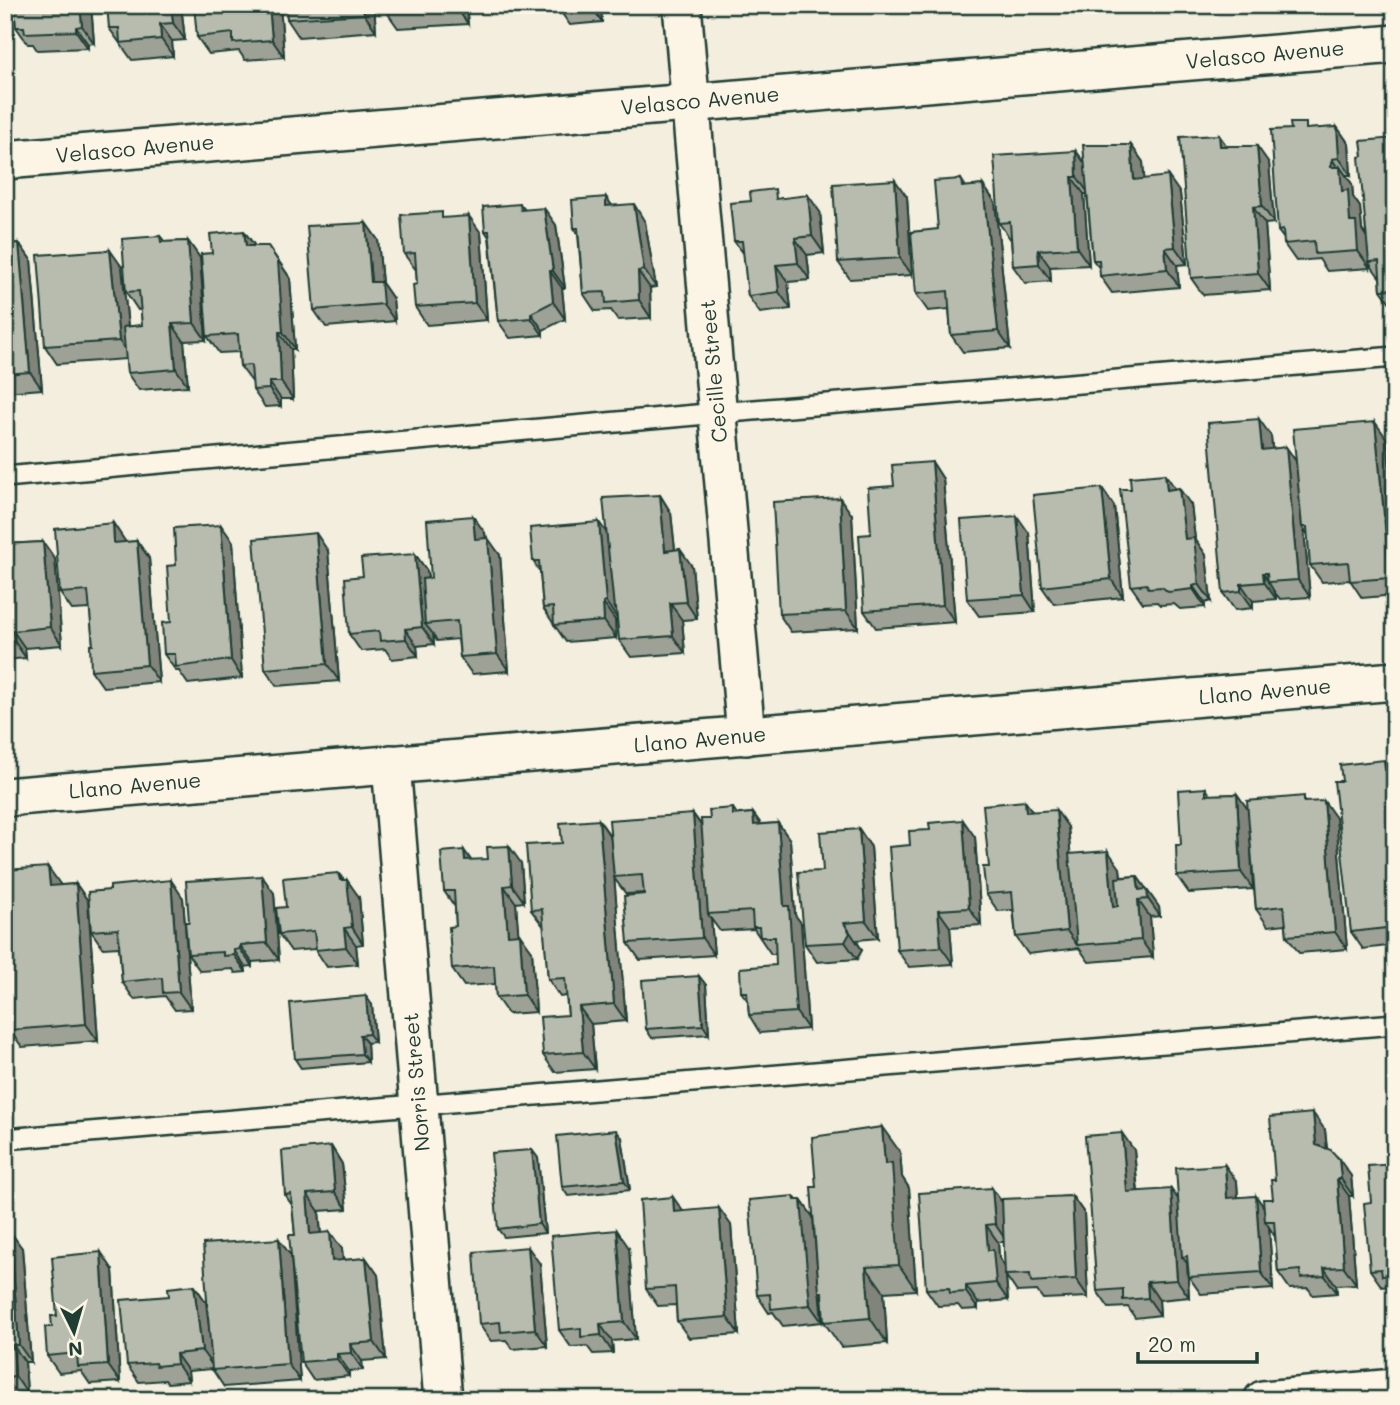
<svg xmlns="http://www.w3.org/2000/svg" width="1400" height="1405" font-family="Mali,sans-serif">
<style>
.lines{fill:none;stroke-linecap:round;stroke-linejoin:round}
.service-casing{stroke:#1f3d34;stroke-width:24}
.minor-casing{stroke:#1f3d34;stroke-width:42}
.service{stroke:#fcf5e5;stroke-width:19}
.minor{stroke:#fcf5e5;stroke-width:37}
.wall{fill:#9ea296;stroke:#1f3d34;stroke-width:2;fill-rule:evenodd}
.shaded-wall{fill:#81847a;stroke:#1f3d34;stroke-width:2}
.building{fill:#b8bcae;stroke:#1f3d34;stroke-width:2}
.labels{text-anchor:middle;stroke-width:5;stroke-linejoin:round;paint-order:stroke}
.street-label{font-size:21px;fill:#1f3d34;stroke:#fcf5e5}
</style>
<rect width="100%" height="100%" fill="#f3eede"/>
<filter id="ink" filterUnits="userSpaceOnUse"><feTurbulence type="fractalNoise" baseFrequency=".0143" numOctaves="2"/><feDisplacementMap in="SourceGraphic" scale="14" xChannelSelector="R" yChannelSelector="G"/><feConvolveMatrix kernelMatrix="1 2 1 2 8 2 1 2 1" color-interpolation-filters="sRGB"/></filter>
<g filter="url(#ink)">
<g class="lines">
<defs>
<g id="service">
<path d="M5 477 718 413 1395 357"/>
<path d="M5 1139 1395 1024"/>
</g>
<g id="minor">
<path d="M682 5 746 736"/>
<path d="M5 160 1395 44"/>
<path d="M391 764 443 1400"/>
<path d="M5 797 1395 681"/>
<path d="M1263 1400 1395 1388"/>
</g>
</defs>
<use href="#service" class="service-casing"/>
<use href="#minor" class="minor-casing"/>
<use href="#service" class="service"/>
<use href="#minor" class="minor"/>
</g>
<g class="wall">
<path d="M14 5H91L94 43 88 44V48L37 50 33 44H28L16 27Z"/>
<path d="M181 5 185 40 172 41 173 56 132 60 109 28Z"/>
<path d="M280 5 284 57 245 60 239 51 209 54 197 37Z"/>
<path d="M286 5H374L376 31 299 37 287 19Z"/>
<path d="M386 5H466L468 24 398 28 386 11Z"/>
<path d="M558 5H628V7L601 9 602 22 570 25 558 8Z"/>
<path d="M757 5H793L794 8 761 11Z"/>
<path d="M1337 127 1349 144 1351 175H1346L1352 184 1353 197 1360 207 1362 230 1366 237 1363 156 1395 138V307H1393L1381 290 1380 278 1369 263 1370 268 1327 271 1319 259 1296 261 1284 244V239L1278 231 1310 129Z"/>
<path d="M1131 145 1143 162 1144 179 1180 193 1187 264 1177 265 1179 287 1112 293 1100 276V269L1093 260 1087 194H1084L1089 265 1050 267 1051 281 1025 283 1013 266 1011 240 999 223 1076 151 1085 163Z"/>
<path d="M1226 146 1269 163 1274 223 1265 224 1270 290 1203 295 1191 278Z"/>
<path d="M961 179 966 187 983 185 995 202 1010 348 963 352 951 335 949 309 928 311 916 294 938 229Z"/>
<path d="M606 197 612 206 645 222 656 287 650 288 651 318 618 320 611 310 595 311 583 293 578 234 574 228Z"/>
<path d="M907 197 912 275 850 279 838 262Z"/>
<path d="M781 198 820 212 824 253 807 255 810 280 788 282 791 309 760 313 748 296 744 254 734 241Z"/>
<path d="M520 204 525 210 556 225 565 288H562L565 319 543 330V335L510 338 498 321 489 237 485 231Z"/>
<path d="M446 218 481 233 487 320 427 325 415 307 417 284 416 270 404 254Z"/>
<path d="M366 223 378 240 382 283 393 299 395 321 326 327 314 310Z"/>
<path d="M244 231 255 246 280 263 290 278 295 349H291L293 399H281V406L265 407 253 390V383L240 366 239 352 219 353 207 336 212 253Z"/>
<path d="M160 236 165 242 188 241 200 258 206 340 184 341 188 386 139 390 127 373 126 359 57 364 45 346 122 267 128 327 142 325 141 309 138 310 126 292Z"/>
<path d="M19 243 31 260 42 389 5 392V244Z"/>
<path d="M1271 436 1272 449 1286 447 1296 461 1387 439 1395 523V595L1362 598 1350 580 1322 582 1310 565 1308 535 1304 530 1310 597 1280 599 1275 593 1276 599 1253 601V608L1235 610 1223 593Z"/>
<path d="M932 462 943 479 955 622 876 628 864 611 871 534 894 486Z"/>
<path d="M1165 474 1175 489 1191 505 1195 539 1206 555 1211 601 1205 603V607L1180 609 1174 604 1160 605 1157 602 1143 603 1131 586V489Z"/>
<path d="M1102 488 1114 506 1123 597 1054 604 1042 587Z"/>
<path d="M660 495 671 513 675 550 692 566 697 619 682 620 685 653 631 657 619 640 617 620H615L616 638 566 642 543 608 540 572 533 561 607 533Z"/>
<path d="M852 515 858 628 791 632 779 614Z"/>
<path d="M113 523 125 542 137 541 149 558 159 682 103 687 91 670 93 645 90 609 72 610 60 593Z"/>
<path d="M485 533 486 538 500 555 509 671 472 674 460 657 458 639 437 641 433 634 434 644 417 646 418 656 392 659 385 649 361 651 349 634 363 576 415 554 427 571 428 578H431Z"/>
<path d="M1029 533 1035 612 979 616 967 599Z"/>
<path d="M43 542 55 559 62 645 25 648 26 658 5 660V544Z"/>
<path d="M233 542 242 678 188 684 179 671H176L164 654 171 622 176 565Z"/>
<path d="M328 551 339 681 277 686 265 669Z"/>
<path d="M1390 769H1395V945L1363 949 1351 932 1342 781Z"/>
<path d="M1206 788 1210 795 1237 794 1247 809 1308 802 1336 818 1347 949 1299 953 1287 936 1286 924 1268 926 1256 909 1251 855 1253 889 1189 893 1177 876 1181 845Z"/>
<path d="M733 808 737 814 753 813 761 824 778 823 790 840 795 915 801 923 808 1029 760 1033 749 1015 748 1001 741 992 776 965V954H771L754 929 720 931 711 919 714 955 640 960 628 943 644 893 626 894 614 878 626 1021 591 1024 595 1069 555 1072 543 1055 568 1015 566 996 560 997 548 979 544 927 531 910 562 843 599 820 611 837 693 814 702 826 710 819Z"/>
<path d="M1032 812 1068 827 1070 854 1120 868 1121 877 1137 876 1159 907 1160 916 1150 917 1153 957 1089 962 1079 948 1028 954 1016 937 1013 910 998 911 986 894 989 867Z"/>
<path d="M859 829 871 847 878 938 856 940 862 950 857 959 817 962 805 944 823 871Z"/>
<path d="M975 837 981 925 950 927 953 964 909 967 897 950 910 845Z"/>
<path d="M471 860 521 863 524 902 516 903 518 935 532 951 536 1012 508 1014 496 997 495 984 464 986 452 969 456 926 455 907 444 891Z"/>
<path d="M5 870 60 884V885L76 884 88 901 98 1041 22 1047 10 1030 7 997H5Z"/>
<path d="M338 873 359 897 363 944 356 945 358 964 327 967 315 949 291 951 279 934 286 907Z"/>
<path d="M274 893 279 960 252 962V966L245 967 246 972 235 973 233 969 200 971 188 954 189 922Z"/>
<path d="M183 898 191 1009 175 1010 165 996 134 999 122 982 119 947 103 948 91 931Z"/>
<path d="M699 976 706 985 709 1034 652 1038 646 1029Z"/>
<path d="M372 1005 375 1042 367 1043 368 1062 301 1068 295 1059Z"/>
<path d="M1325 1130 1327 1148 1351 1176 1353 1196H1349L1356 1284 1336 1285 1337 1293 1313 1295 1308 1288 1290 1289 1278 1272 1275 1237 1269 1227 1273 1289 1201 1294 1189 1277 1187 1263 1189 1297 1159 1300 1160 1315 1135 1318 1128 1307 1109 1308 1097 1291 1134 1150 1138 1191 1178 1199 1237 1182 1238 1198 1256 1196 1263 1207 1273 1199 1275 1180Z"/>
<path d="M622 1138 630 1190 568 1196 562 1187Z"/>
<path d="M331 1146 342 1164 347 1209 319 1211 321 1233 342 1249 343 1260 366 1258 378 1275 386 1359 362 1361 363 1370 349 1371V1376L313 1380 301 1362 295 1235 292 1205 285 1195Z"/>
<path d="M532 1150 538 1158 545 1233 504 1237 498 1229Z"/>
<path d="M900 1152 902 1177 909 1188 916 1290 884 1292 887 1343 841 1347 824 1322 822 1298 820 1294 822 1322 783 1326 773 1312 769 1313 757 1295 797 1200H801L813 1217 816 1187Z"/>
<path d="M1395 1164V1293L1393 1294 1388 1286 1382 1287 1370 1270 1371 1202Z"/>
<path d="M1072 1196 1084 1213 1088 1297 1043 1299 1037 1291 1017 1292 1006 1276 1008 1300 978 1303V1309L962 1310 958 1305 938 1306 926 1289 1002 1201ZM998 1242H1004L1005 1267 999 1258Z"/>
<path d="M683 1211 731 1225 739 1334 689 1338 677 1321 676 1305 658 1306 646 1289Z"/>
<path d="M5 1231 22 1248 31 1362H25L27 1393 5 1395Z"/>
<path d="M629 1248 636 1339 612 1341 613 1353 593 1354 587 1346 571 1347 559 1330Z"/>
<path d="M291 1256 300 1381 224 1387 212 1369 188 1371 189 1381 168 1383 165 1380 139 1382 127 1365 169 1296 194 1285 206 1302 209 1324Z"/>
<path d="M540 1264 547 1346 513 1349 506 1340 491 1341 479 1324Z"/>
<path d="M113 1270 120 1382 90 1384 81 1371 59 1373 47 1356 52 1327 57 1316Z"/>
</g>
<g class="shaded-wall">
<path d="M80 5H91L94 43 82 26Z"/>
<path d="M171 5H181L185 40 173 23Z"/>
<path d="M269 5H280L284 57 272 40Z"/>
<path d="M363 5H374L376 31 364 14Z"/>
<path d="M455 5H466L468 24 456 7Z"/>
<path d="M591 5H599L601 9 602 22Z"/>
<path d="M160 24 172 41 173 56 161 39Z"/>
<path d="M76 27 88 44V48L76 31Z"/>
<path d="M1337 127 1349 144 1351 175 1339 158Z"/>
<path d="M1219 135 1231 152 1220 146Z"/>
<path d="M1131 145 1143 162 1146 197 1134 180Z"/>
<path d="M1257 146 1269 163 1274 223 1262 206Z"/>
<path d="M1076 151 1088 168 1089 194 1077 177Z"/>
<path d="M1332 159 1340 171V167L1352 184 1353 197 1360 207 1362 230 1368 239 1370 268 1358 251 1342 191 1331 167Z"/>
<path d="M1168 176 1180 193 1187 264 1175 247Z"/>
<path d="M1072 177 1084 194 1089 265 1077 248Z"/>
<path d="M895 180 907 197 912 275 900 258Z"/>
<path d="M983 185 995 202 1010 348 998 331Z"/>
<path d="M808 195 820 212 824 253 812 236Z"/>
<path d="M606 197 618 214 606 206Z"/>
<path d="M634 204 645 222 656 287 644 270Z"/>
<path d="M1253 207 1265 224 1270 290 1258 273Z"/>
<path d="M544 208 556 225 565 288 553 271Z"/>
<path d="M469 216 481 233 487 320 475 303Z"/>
<path d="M366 223 378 240 382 283 393 299 395 321 383 304 371 282Z"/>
<path d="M244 231 256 248 246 246Z"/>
<path d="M795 238 807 255 810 280 798 263Z"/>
<path d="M188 241 200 258 206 340 194 323Z"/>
<path d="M19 243 31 260 42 389 30 372Z"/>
<path d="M268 246 290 278 295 349 283 332Z"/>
<path d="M1165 248 1177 265 1179 287 1167 269Z"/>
<path d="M110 250 122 267 131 358 119 341Z"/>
<path d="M1038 250 1050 267 1051 281 1039 264Z"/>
<path d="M776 265 788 282 791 309 779 292Z"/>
<path d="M550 271 562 288 565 319 553 302Z"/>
<path d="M638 271 650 288 651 318 639 300Z"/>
<path d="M531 313 543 330V335L531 318Z"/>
<path d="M172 324 184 341 188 386 176 369Z"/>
<path d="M279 332 291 349 293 399 281 382Z"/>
<path d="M269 382 281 399V406L269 389Z"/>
<path d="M1259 419 1271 436 1274 467 1262 450Z"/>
<path d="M1375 422 1387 439 1395 523V585L1390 578Z"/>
<path d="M1286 447 1298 464 1302 527 1304 530 1310 597 1298 580Z"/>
<path d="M932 462 943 479 955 622 943 605Z"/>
<path d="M1165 474 1177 491 1167 490Z"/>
<path d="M1102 488 1114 506 1123 597 1111 579Z"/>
<path d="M1179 488 1191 505 1195 539 1206 555 1211 601 1199 584 1185 539Z"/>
<path d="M660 495 671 513 677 568 665 551Z"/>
<path d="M840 498 852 515 858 628 846 611Z"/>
<path d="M473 516 485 533 487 556 475 539Z"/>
<path d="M1017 516 1029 533 1035 612 1024 595Z"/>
<path d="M599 522 611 539 616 608H614L618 614V620L606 602Z"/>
<path d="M113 523 125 541 126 560 114 543Z"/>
<path d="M221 525 233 542 242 678 231 660Z"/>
<path d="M316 533 328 551 339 681 327 664Z"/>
<path d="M488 538 500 555 509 671 497 654Z"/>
<path d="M137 541 149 558 159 682 147 665Z"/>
<path d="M43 542 55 559 62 645 50 627Z"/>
<path d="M680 549 692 566 697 619 686 602Z"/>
<path d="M415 554 427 571 432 623 425 624 433 634 434 644 422 627Z"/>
<path d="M1263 573 1275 593 1276 599 1264 582Z"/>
<path d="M1241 584 1253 601V608L1241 591Z"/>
<path d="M1193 586 1205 603V607L1193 589Z"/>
<path d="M603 603 615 620 616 638 604 621Z"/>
<path d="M670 603 682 620 685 653 673 636Z"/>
<path d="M405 629 417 646 418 656 406 639Z"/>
<path d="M13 631 25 648 26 658 14 641Z"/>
<path d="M1384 760 1395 776 1385 770Z"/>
<path d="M1237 794 1249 811 1253 889 1241 872Z"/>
<path d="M1025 801 1037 818 1026 812Z"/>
<path d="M1324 801 1336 818 1347 949 1335 932Z"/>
<path d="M1056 810 1068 827 1079 945H1077L1067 931Z"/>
<path d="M753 813 765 830 754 825Z"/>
<path d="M693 814 705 831 708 914 711 919 714 955 702 938Z"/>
<path d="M599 820 611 838 626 1021 614 1004Z"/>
<path d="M963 820 975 837 981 925 969 908Z"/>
<path d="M778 823 790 840 795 915 801 923 808 1029 796 1012 784 906Z"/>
<path d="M859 829 871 847 878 938 866 921Z"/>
<path d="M509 846 521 863 524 902 512 885Z"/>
<path d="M464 850 476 867 465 860Z"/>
<path d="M1108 851 1120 868 1125 924 1113 907Z"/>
<path d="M48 867 60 884 62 903 50 886Z"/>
<path d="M338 873 347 886V880L359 897 363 944 352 927Z"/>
<path d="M262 876 274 893 279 960 267 943Z"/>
<path d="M1137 876 1159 907 1160 916 1148 899 1139 890Z"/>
<path d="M171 880 183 898 191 1009 179 992Z"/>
<path d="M76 884 88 901 98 1041 86 1024Z"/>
<path d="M504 886 516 903 520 953 508 935Z"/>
<path d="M1138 900 1150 917 1153 957 1141 940Z"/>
<path d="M938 910 950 927 953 964 941 947Z"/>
<path d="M844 923 862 950 857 959 845 942Z"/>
<path d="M344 928 356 945 358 964 346 947Z"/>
<path d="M520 934 532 951 536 1012 524 995Z"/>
<path d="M240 945 252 962V966L240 949Z"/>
<path d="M234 950 245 967 246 972 234 955Z"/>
<path d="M699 976 706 985 709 1034 703 1025Z"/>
<path d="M366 996 372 1005 375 1042 369 1034Z"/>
<path d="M579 1007 591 1024 595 1069 583 1052Z"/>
<path d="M360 1035 367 1043 368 1062 362 1054Z"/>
<path d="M1313 1113 1325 1130 1328 1162 1316 1145Z"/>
<path d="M882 1127 900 1152 902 1177 909 1188 916 1290 899 1265 885 1164Z"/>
<path d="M616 1130 622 1138 630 1190 624 1181Z"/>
<path d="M1122 1133 1134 1150 1139 1209 1127 1192Z"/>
<path d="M331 1146 342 1164 347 1209 335 1192Z"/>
<path d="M532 1150 538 1158 545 1233 539 1224Z"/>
<path d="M1339 1159 1351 1176 1353 1196 1341 1179Z"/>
<path d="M1225 1165 1237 1182 1239 1215 1227 1198Z"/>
<path d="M1337 1179 1349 1196 1356 1284 1344 1267Z"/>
<path d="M992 1188 1004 1205 1007 1242 995 1224Z"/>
<path d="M1171 1189 1183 1206 1182 1257 1187 1263 1189 1297 1177 1280Z"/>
<path d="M307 1194 319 1211 322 1251 310 1234Z"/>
<path d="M794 1196 802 1207 801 1200 813 1217 822 1322 810 1305Z"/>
<path d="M1072 1196 1084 1213 1088 1297 1076 1279Z"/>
<path d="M1256 1196 1268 1213 1265 1221 1269 1227 1273 1289 1261 1272Z"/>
<path d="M673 1197 685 1214 674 1212Z"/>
<path d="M719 1208 731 1225 739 1334 727 1317Z"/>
<path d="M986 1225 998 1242 999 1258 1005 1267 1008 1300 996 1283 988 1250Z"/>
<path d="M617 1230 629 1248 636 1339 624 1322Z"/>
<path d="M10 1231 22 1248 31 1362 19 1345Z"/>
<path d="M330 1232 342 1249 344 1278 332 1261Z"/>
<path d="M279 1239 291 1256 300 1381 288 1364Z"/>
<path d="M528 1247 540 1264 547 1346 535 1329Z"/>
<path d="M101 1252 113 1270 120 1382 108 1365Z"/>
<path d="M366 1258 378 1275 386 1359 374 1342Z"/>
<path d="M866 1267 884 1292 887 1343 870 1318Z"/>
<path d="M1324 1268 1336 1285 1337 1293 1325 1276Z"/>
<path d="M1147 1282 1159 1300 1160 1315 1148 1298Z"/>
<path d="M194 1285 206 1302 214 1368 202 1351Z"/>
<path d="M966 1286 978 1303V1309L966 1292Z"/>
<path d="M600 1324 612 1341 613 1353 601 1335Z"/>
<path d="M350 1344 362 1361 363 1370 351 1353Z"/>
<path d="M13 1345 25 1362 27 1393 15 1376Z"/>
<path d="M176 1354 188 1371 189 1381 177 1364Z"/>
<path d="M337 1354 349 1371V1376L337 1359Z"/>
</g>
<g class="building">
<path d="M14 5H80L82 26 76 27V31L25 33 24 27H16Z"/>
<path d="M107 5H171L173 23 160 24 161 39 120 43 119 28H109Z"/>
<path d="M194 5H269L272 40 233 43V33L197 37Z"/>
<path d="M286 5H363L364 14 287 19Z"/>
<path d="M386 5H455L456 7 386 11Z"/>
<path d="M558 5H585L558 8Z"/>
<path d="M1290 123H1306V129L1337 127 1339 158 1332 159 1331 167H1340L1342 191 1348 190 1350 222H1356L1358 251 1315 254 1314 241 1284 244 1283 230 1278 231 1271 130 1291 129Z"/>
<path d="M1219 135 1220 146H1257L1262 206 1253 207 1258 273 1191 278 1180 137Z"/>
<path d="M1395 138V289L1381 290 1379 261 1369 262 1359 157 1363 156 1361 141Z"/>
<path d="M1083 145H1131L1134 180 1168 176 1175 247 1165 248 1167 269 1100 276 1099 260H1093Z"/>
<path d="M1076 151 1077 177H1072L1077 248 1038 250 1039 264 1013 266 1010 222 999 223 994 156Z"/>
<path d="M961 179 962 187 983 185 998 331 951 335 948 291 916 294 911 232 938 229 934 181Z"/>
<path d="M895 180 900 258 838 262 833 184Z"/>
<path d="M775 189 776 199 808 195 812 236 795 238 798 263 776 265 779 292 748 296 742 241H734L730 203 751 201 750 192Z"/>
<path d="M606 197V206L634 204 644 270 638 271 639 300 606 303 605 292 583 293 578 228H574L572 200Z"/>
<path d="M520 204 521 210 544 208 553 271H550L553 302 531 313V318L498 321 489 231H485L483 207Z"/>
<path d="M442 212V218L469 216 475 303 415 307 413 285 417 284 415 253 404 254 401 215Z"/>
<path d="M366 223 371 282H381L383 304 314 310 307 226Z"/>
<path d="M244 231 246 246H268L278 261 283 332H279L281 382H269V389L253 390 251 365 240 366 238 334 207 336 201 254 212 253 210 234Z"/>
<path d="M160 236 161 242 188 241 194 323 172 324 176 369 127 373 123 327 142 325 139 291 126 292 122 239Z"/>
<path d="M19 243 30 372 5 374V244Z"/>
<path d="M110 250 119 341 45 346 38 255Z"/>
<path d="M1259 419 1262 450 1286 447 1298 580 1268 582 1267 573H1263L1264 582 1241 584V591L1223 593 1208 423Z"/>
<path d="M1375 422 1390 578 1350 581 1348 562 1310 565 1307 527H1302L1293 429Z"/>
<path d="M932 462 943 605 864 611 859 535 871 534 868 488 894 486 892 465Z"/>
<path d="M1165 474 1167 490 1179 488 1185 539 1194 538 1199 584 1193 586V589L1168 592 1162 587 1148 588 1147 584 1131 586 1120 489H1131L1130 477Z"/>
<path d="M1102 488 1111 579 1042 587 1033 495Z"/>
<path d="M660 495 665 551 680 549 686 602 670 603 673 636 619 640 616 608H614L603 498Z"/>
<path d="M840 498 846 611 779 614 773 502Z"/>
<path d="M473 516 475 539 488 538 497 654 460 657 457 621 425 624 422 579 431 578 427 520Z"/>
<path d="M1017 516 1024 595 967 599 961 520Z"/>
<path d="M599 522 606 602 603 603 604 621 554 625 553 607 543 608 539 561H533L530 528Z"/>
<path d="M113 523 114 543 137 541 147 665 91 670 90 645H93L88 591 60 593 55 529Z"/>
<path d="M221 525 231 660 176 667 175 654H164L162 623 171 622 167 566 176 565 174 528Z"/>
<path d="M316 533 327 664 265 669 254 539Z"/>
<path d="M43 542 50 627 13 631 14 641 5 642V544Z"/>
<path d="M415 554 422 627 405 629 406 639 380 641 379 631 349 634 345 578 363 576 361 558Z"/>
<path d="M1384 760 1385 770 1395 769V884H1394L1395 895V927L1351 932 1334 781H1342L1340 765Z"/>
<path d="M1206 788V795L1237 794 1241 872 1177 876 1176 845H1181L1178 790Z"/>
<path d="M1304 796V802L1324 801 1335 932 1287 936 1284 906 1256 909 1247 801Z"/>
<path d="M1025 801 1026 812 1056 810 1067 931 1016 937 1012 892 986 894 983 867H989L983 805Z"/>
<path d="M733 808V815L753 813 754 825 778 823 784 906H789L796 1012 749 1015 747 992H741L740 968 776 965 775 937H760L759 927H753L752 911 708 914 701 819H710L709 810Z"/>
<path d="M693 814 702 938 628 943 624 896 644 894 642 875 614 877 609 820Z"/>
<path d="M599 820 614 1004 579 1007 583 1052 543 1055 540 1017 568 1015 565 978 548 979 542 909 531 910 526 845 562 843 560 823Z"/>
<path d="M963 820 969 908 938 910 941 947 897 950 889 847 910 845 909 831 930 830 929 823Z"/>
<path d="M859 829 866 921 844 923 850 933 845 942 805 944 798 872 823 871 820 832Z"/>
<path d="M509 846 512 885 504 886 508 935 520 934 524 995 496 997 494 966 452 969 449 927 456 926 454 891H444L441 852 464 850 465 860 488 859 487 847Z"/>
<path d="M1108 851 1113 907 1118 906 1116 878 1137 876 1139 890 1147 889 1148 899 1138 900 1141 940 1077 945 1069 854Z"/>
<path d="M48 867 50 886 76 884 86 1024 10 1030 5 970V870Z"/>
<path d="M338 873 340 880H347L352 927 344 928 346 947 316 950 314 931 279 934 276 908 286 907 283 878Z"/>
<path d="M262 876 267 943 240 945V949L234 950V955L223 956V952L188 954 185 922H189L186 881Z"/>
<path d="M171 880 179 992 163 993 162 978 122 982 118 929 91 931 88 892 110 890V886Z"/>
<path d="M699 976 703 1025 646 1029 642 980Z"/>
<path d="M366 996 369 1034 360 1035 362 1054 295 1059 290 1003Z"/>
<path d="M1313 1113 1316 1145 1331 1150 1339 1159 1341 1179H1337L1344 1267 1324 1268 1325 1276 1301 1278 1300 1270 1278 1272 1274 1221H1265L1263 1199H1273L1271 1180H1275L1270 1117Z"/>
<path d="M882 1127 885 1164 892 1163 899 1265 866 1267 870 1318 824 1322 822 1292H819L811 1187H816L812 1137Z"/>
<path d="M616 1130 624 1181 562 1187 557 1136Z"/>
<path d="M1122 1133 1127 1192 1171 1189 1177 1280 1147 1282 1148 1298 1123 1300V1289L1097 1291 1085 1136Z"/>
<path d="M331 1146 335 1192 307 1194 310 1234 330 1232 332 1261 366 1258 374 1342 350 1344 351 1353 337 1354V1359L301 1362 289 1235H295L291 1194 285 1195 282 1151Z"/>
<path d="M532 1150 539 1224 498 1229 491 1153Z"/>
<path d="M1395 1164V1275L1382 1276 1381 1269 1370 1270 1364 1203 1371 1202 1368 1166Z"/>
<path d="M1225 1165 1227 1198 1256 1196 1261 1272 1189 1277 1187 1256 1182 1257 1176 1168Z"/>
<path d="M992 1188 995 1224 986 1225 988 1250H993L996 1283 966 1286V1292L950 1293 949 1288 926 1289 919 1193Z"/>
<path d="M794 1196 795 1200H801L810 1305 771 1309 770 1294 757 1295 749 1200Z"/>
<path d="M1072 1196 1076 1279 1031 1282 1030 1274 1005 1275 1002 1199Z"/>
<path d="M673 1197 674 1212 719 1208 727 1317 677 1321 675 1287 646 1289 640 1200Z"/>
<path d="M617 1230 624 1322 600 1324 601 1335 581 1337V1328L559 1330 551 1236Z"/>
<path d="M5 1231H10L19 1345H13L15 1376 5 1377Z"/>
<path d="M279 1239 288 1364 212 1370 203 1244Z"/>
<path d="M528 1247 535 1329 501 1332 500 1322 479 1324 474 1252Z"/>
<path d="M101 1252 108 1365 78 1367 77 1353 47 1356 45 1327H52L51 1316H57L52 1257Z"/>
<path d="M194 1285 202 1351 176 1354 177 1364 156 1366 155 1363 127 1365 121 1300 169 1296 168 1288Z"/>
</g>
</g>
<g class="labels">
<g class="street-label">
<text transform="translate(1265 55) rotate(-5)" y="7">Velasco Avenue</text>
<text transform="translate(700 101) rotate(-5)" y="7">Velasco Avenue</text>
<text transform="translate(135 149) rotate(-5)" y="7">Velasco Avenue</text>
<text transform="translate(714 371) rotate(-95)" y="7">Cecille Street</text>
<text transform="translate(1265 692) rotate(-5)" y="7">Llano Avenue</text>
<text transform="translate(700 740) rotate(-5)" y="7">Llano Avenue</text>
<text transform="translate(135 786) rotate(-5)" y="7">Llano Avenue</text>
<text transform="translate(417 1082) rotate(-95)" y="7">Norris Street</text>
</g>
</g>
<rect width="1400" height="1405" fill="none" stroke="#fcf5e5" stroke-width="28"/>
<rect x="14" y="14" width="1372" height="1377" fill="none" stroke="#1f3d34" stroke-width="2.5" filter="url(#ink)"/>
<g transform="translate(74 1332) rotate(175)" stroke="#fcf5e5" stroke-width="5" paint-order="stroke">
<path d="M0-5L12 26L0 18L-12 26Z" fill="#1f3d34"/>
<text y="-10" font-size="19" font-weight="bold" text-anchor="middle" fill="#1f3d34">N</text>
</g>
<path d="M1138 1352v10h119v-10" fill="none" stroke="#1f3d34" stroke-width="3.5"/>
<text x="1148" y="1352" font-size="21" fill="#1f3d34" stroke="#fcf5e5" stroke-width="5" paint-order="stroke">20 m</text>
</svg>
